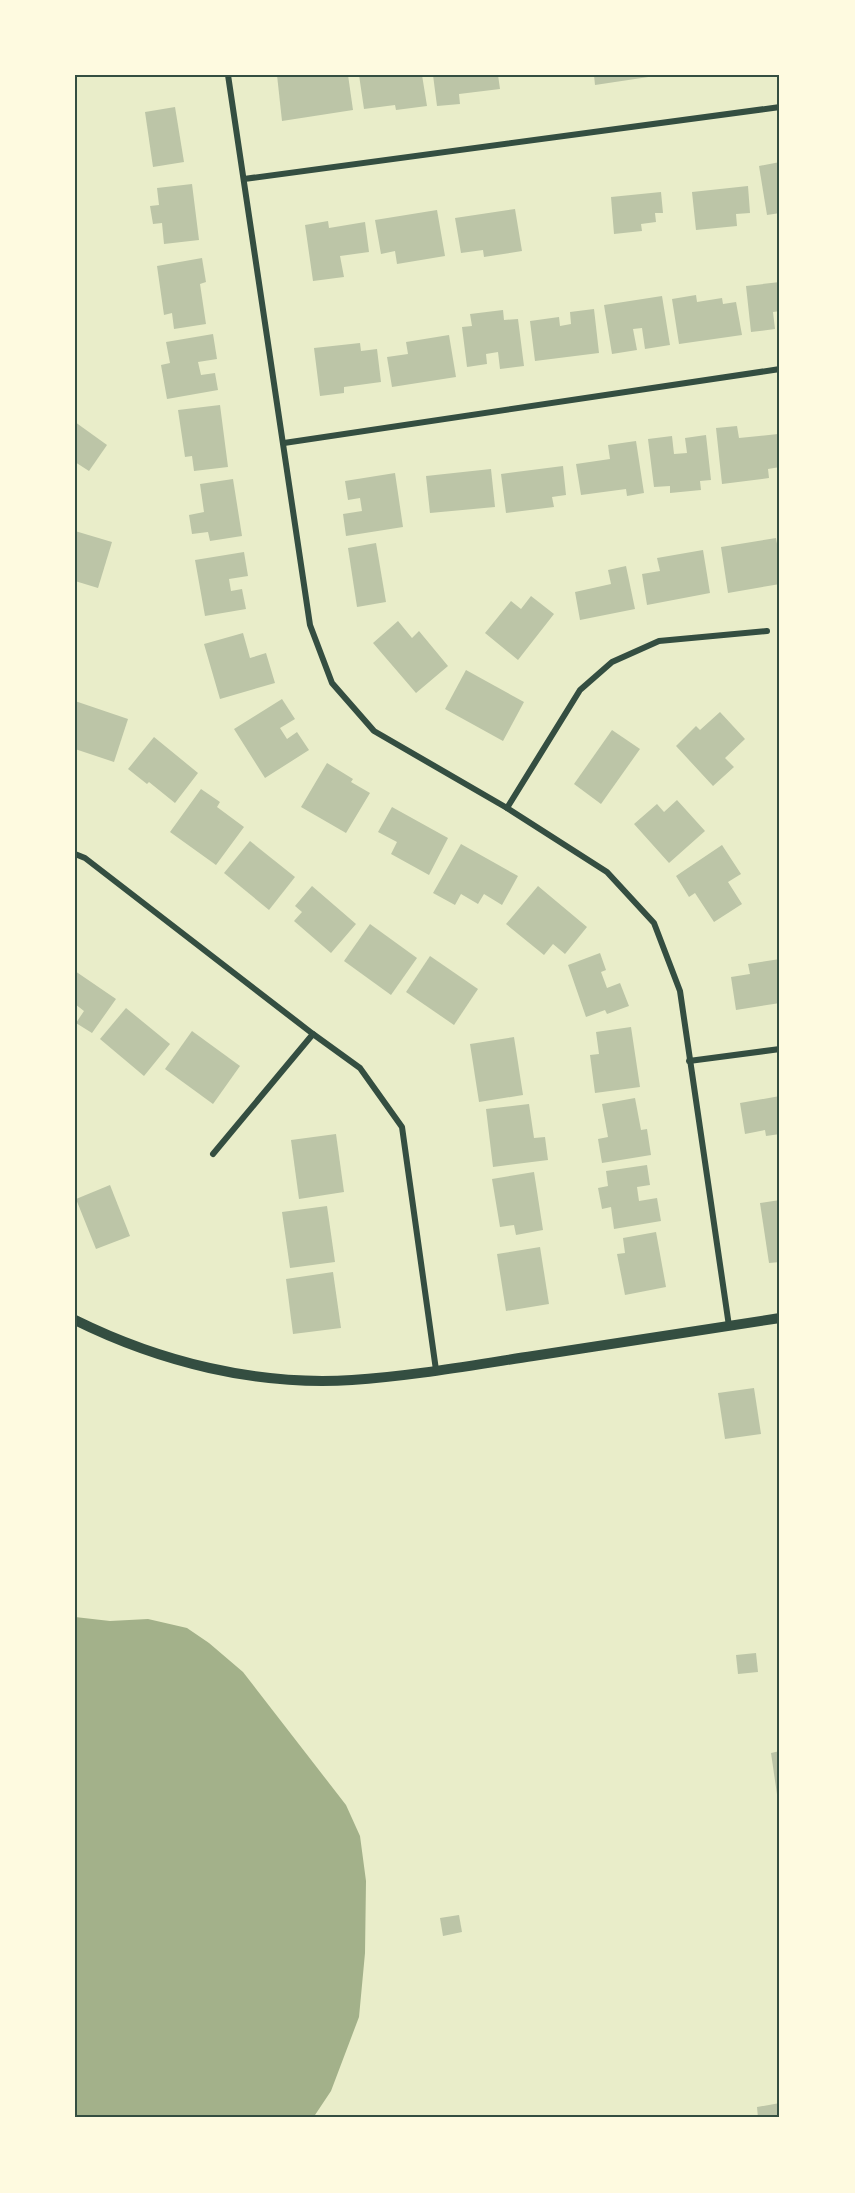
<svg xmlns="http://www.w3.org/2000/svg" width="855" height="2193" font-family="Roboto,sans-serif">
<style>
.water{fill:#a3b18a}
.building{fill:#bcc5a7}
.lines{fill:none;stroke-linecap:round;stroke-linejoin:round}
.minor{stroke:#344e41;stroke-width:6}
.tertiary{stroke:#344e41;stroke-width:10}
.neatline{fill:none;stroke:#344e41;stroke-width:2}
</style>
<rect width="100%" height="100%" fill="#e9edc9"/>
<path class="water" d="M75 1617 110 1621 148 1619 187 1628 209 1643 243 1672 346 1805 360 1836 366 1881 365 1953 359 2017 331 2091 313 2118H75Z"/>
<g class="building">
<path d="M277 75H348L353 110 282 121Z"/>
<path d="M359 75H422L427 106 396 110 395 105 364 109Z"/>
<path d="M433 75H498L500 89 459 94 460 104 437 106Z"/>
<path d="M594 75H655V76L595 85Z"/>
<path d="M175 107 184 162 153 167 145 112Z"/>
<path d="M780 162V213L767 215 759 166Z"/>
<path d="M192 184 199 240 164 244 162 223 153 224 150 206 159 205 157 188Z"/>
<path d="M748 186 750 213 736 214 737 226 696 230 692 192Z"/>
<path d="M661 192 663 213H655L656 222 641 224 642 231 614 234 611 197Z"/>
<path d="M515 209 522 251 484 257 483 250 461 253 455 218Z"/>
<path d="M437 210 445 256 397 264 395 251 381 254 375 220Z"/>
<path d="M328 221 329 228 365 222 369 252 340 256 344 277 313 281 305 225Z"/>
<path d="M202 258 206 282 200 284 206 324 174 329 172 313 164 315 157 266Z"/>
<path d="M780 282V311L773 312 775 329 751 332 746 286Z"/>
<path d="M696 295 697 302 722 298 723 304 736 302 742 335 679 344 672 299Z"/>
<path d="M662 296 670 345 645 349 642 328 633 329 637 350 612 354 604 305Z"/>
<path d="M594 309 599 353 535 361 530 321 559 317 560 326 571 324 570 312Z"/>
<path d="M503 310 504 320 518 319 524 366 500 369 498 352 486 354 487 364 467 367 462 327 472 326 470 314Z"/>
<path d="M213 334 217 359 198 362 201 375 215 373 218 390 167 399 161 365 170 363 166 342Z"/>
<path d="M449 335 456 377 392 387 387 357 408 354 406 342Z"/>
<path d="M360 343 361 351 377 349 381 382 344 387V393L320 396 314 348Z"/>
<path d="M220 405 228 467 194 471 192 456 185 457 178 410Z"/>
<path d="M75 422 107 445 89 471 75 462Z"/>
<path d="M737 426 739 438 778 434 780 467 768 469 769 478 722 484 716 428Z"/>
<path d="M706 435 711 480 700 481 701 490 670 493V486L654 487 648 439 672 436 674 454 687 453 685 438Z"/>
<path d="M636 441 644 493 627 496 626 489 581 495 576 464 610 459 608 445Z"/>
<path d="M563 466 566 495 552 497 554 507 506 513 501 474Z"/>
<path d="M491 469 495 507 430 513 426 476Z"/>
<path d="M395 473 403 527 346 536 343 514 362 511 360 498 348 500 345 481Z"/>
<path d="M233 479 242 536 210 541 208 532 192 534 189 515 204 512 200 484Z"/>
<path d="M75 531 112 542 98 588 75 581Z"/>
<path d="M776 538 780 561V584L728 593 721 547Z"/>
<path d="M376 543 386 602 357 607 348 548Z"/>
<path d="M703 550 710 593 647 605 642 574 660 571 657 558Z"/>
<path d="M244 552 248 576 229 579 231 591 242 589 246 609 205 616 195 560Z"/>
<path d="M626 566 635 609 580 620 575 592 611 584 608 570Z"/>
<path d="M531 596 554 614 518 660 485 633 511 601 521 609Z"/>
<path d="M398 621 412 638 419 631 448 666 416 693 373 643Z"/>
<path d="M243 633 250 658 266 653 275 683 220 699 204 644Z"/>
<path d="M466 670 524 702 503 741 445 709Z"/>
<path d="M282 699 295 719 280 728 287 739 297 732 309 750 265 778 234 729Z"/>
<path d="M75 701 128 719 114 762 75 749Z"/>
<path d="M720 712 745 739 725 758 734 767 713 786 676 746 696 726 700 730Z"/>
<path d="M612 730 640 749 601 804 574 784Z"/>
<path d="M154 737 198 773 175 803 149 782 147 784 128 769Z"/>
<path d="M327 763 353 779 351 782 370 793 346 833 301 807Z"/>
<path d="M201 789 220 802 217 807 244 827 216 865 170 832Z"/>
<path d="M677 800 705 831 669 863 634 824 657 804 664 812Z"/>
<path d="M392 807 448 838 429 875 391 854 397 842 378 832Z"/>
<path d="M250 841 295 877 269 910 224 873Z"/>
<path d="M461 844 518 876 502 905 484 894 478 904 461 894 455 905 433 893Z"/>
<path d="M722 845 741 874 728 882 742 904 714 922 695 893 689 897 676 876Z"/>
<path d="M312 886 356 924 331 953 294 921 302 912 295 906Z"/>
<path d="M538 886 587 927 565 954 553 944 544 955 506 924Z"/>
<path d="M370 924 417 958 391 995 344 961Z"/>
<path d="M600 953 606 970 601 972 607 988 620 983 629 1006 607 1014 605 1010 586 1017 568 965Z"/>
<path d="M430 956 478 989 454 1025 406 992Z"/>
<path d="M780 959V1003L736 1010 731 977 750 974 748 964Z"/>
<path d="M75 971 116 999 92 1033 76 1023 84 1011 75 1004Z"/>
<path d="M126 1008 170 1044 144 1076 100 1039Z"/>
<path d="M631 1027 640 1087 595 1093 590 1055 599 1054 596 1032Z"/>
<path d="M192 1031 240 1066 213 1104 165 1069Z"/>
<path d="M514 1037 523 1095 479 1102 470 1044Z"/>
<path d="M780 1096V1134L766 1136 765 1130 745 1134 740 1103Z"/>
<path d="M635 1098 641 1130 647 1129 651 1155 602 1163 598 1139 608 1137 602 1104Z"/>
<path d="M529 1104 534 1138 545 1137 548 1160 493 1167 486 1109Z"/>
<path d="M336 1134 344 1192 299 1199 291 1140Z"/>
<path d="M647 1165 650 1185 637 1187 639 1201 657 1198 661 1221 614 1229 611 1207 602 1209 598 1188 608 1186 606 1171Z"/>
<path d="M534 1172 543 1230 516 1235 514 1225 500 1227 492 1179Z"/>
<path d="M110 1185 130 1236 96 1249 76 1199Z"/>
<path d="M780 1200V1262L769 1263 760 1203Z"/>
<path d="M327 1206 335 1262 290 1268 282 1212Z"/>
<path d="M656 1232 666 1287 625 1295 617 1254 625 1253 623 1238Z"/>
<path d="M540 1247 549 1304 506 1311 497 1254Z"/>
<path d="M333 1272 341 1328 293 1334 286 1279Z"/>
<path d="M754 1388 761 1434 725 1439 718 1393Z"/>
<path d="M756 1653 758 1672 738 1674 736 1655Z"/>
<path d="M780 1751V1807L779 1808 771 1753Z"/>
<path d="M459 1915 462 1932 443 1936 440 1918Z"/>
<path d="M780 2103V2118H758L757 2107Z"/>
</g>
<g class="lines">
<g class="minor">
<path d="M228 75 310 625 332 683 374 731 507 808 607 872 654 923 680 991 729 1326"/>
<path d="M244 179 780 107"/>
<path d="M284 443 780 369"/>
<path d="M507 808 580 690 612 662 659 641 767 631"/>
<path d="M75 854 85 858 313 1034 360 1068 402 1127 436 1370"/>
<path d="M689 1061 780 1049"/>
<path d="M213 1154 313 1034"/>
</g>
<path class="tertiary" d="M75 1320C160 1362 256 1386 352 1380 413 1376 473 1365 533 1356 615 1343 697 1330 780 1318"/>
</g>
<rect width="855" height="2193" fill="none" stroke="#fefae0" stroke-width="153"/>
<rect x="76" y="76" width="702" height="2040" class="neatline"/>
</svg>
